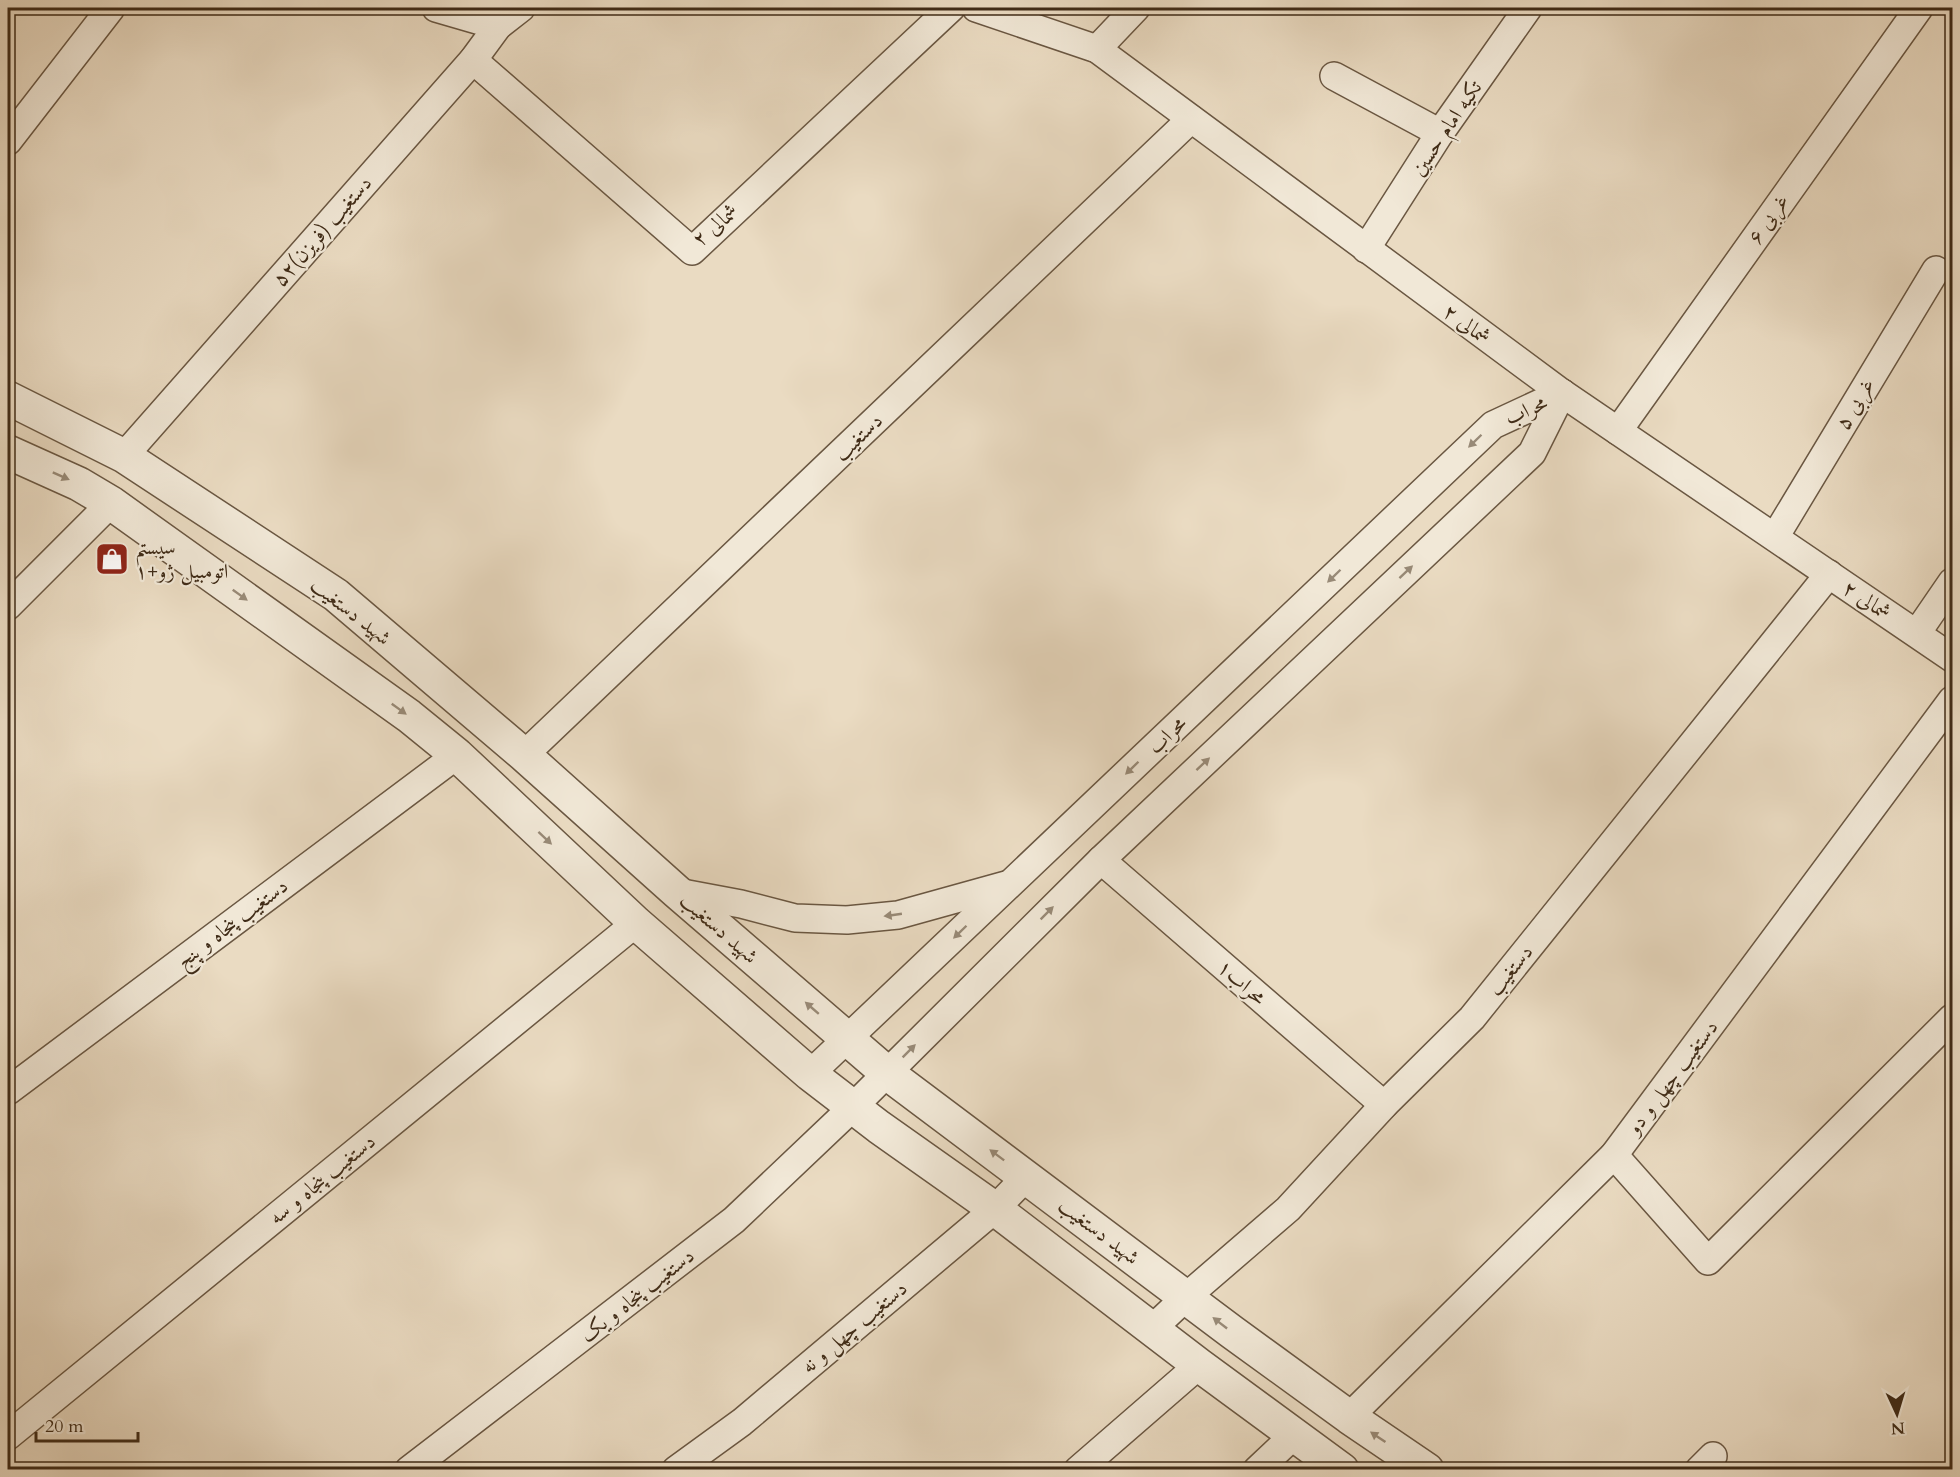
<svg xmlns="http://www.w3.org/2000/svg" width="1960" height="1477" font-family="Cardo,Amiri,serif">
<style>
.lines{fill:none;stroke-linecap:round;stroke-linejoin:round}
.minor-casing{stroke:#6a5742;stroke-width:30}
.tertiary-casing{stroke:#6a5742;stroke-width:36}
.minor{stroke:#f1e8d7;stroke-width:27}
.tertiary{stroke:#f1e8d7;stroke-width:33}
.oneway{fill:#988a77}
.labels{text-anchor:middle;stroke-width:4.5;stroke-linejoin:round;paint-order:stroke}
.street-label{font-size:21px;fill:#3f2b17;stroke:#f1e8d7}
.poi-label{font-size:21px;fill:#3f2b17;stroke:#f1e8d7;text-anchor:start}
</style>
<rect width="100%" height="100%" fill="#eadbc2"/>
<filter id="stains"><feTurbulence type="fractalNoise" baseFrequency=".00333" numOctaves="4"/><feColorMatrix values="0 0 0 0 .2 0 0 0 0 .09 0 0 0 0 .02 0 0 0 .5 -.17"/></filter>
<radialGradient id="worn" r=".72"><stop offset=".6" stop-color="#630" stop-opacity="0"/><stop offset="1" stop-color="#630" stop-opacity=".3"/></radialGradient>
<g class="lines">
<defs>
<g id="minor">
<path d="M436 8 498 26"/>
<path d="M976 8 1097 49 1562 393 1952 658"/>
<path d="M1097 49 1136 8"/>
<path d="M473 60 692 251 951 8"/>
<path d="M1334 76 1440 133"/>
<path d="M8 141 111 8"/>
<path d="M1366 249 1440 133 1528 8"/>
<path d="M1618 431 1919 8"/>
<path d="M124 456 473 60 498 26 521 8"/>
<path d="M1775 537 1936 270"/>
<path d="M8 606 111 503"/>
<path d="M1917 633 1952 582"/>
<path d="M524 755 1191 119"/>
<path d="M1101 860 1384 1105"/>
<path d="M677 892 741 904 795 918 847 920 898 915 1006 885"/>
<path d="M810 1074 1493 425 1562 393"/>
<path d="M8 1091 457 755"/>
<path d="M1614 1155 1708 1261 1952 1018"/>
<path d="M1152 1329 1186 1297 1288 1209 1384 1105 1472 1018 1829 574"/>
<path d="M1349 1417 1614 1155 1952 700"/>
<path d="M8 1436 636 923"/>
<path d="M409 1470 734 1220 853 1107 1101 860 1532 453 1562 393"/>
<path d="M676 1470 742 1422 995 1209 1026 1177"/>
<path d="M1078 1470 1199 1365"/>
<path d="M1257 1470 1294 1435"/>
<path d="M1699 1470 1713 1456"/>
</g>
<g id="tertiary">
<path d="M8 398 124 456 336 595 524 755 677 892 887 1073 1232 1332 1349 1417 1427 1470"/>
<path d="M8 452 79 484 111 503 409 716 457 755 636 923 810 1074 879 1127 995 1209 1199 1365 1342 1470"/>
</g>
</defs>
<use href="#minor" class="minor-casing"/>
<use href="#tertiary" class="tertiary-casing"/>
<use href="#minor" class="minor"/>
<use href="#tertiary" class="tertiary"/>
</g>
<defs><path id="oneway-solid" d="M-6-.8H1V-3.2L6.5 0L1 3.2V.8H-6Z" transform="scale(1.5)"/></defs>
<g class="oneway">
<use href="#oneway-solid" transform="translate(1475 441) rotate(136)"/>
<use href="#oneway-solid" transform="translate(61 476) rotate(24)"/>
<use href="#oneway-solid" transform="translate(1406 572) rotate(-43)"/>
<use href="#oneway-solid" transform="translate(1334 576) rotate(136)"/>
<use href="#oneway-solid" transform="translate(240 595) rotate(36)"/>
<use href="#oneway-solid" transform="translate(399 709) rotate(36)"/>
<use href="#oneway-solid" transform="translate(1203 764) rotate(-43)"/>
<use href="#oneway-solid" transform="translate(1132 768) rotate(136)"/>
<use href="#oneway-solid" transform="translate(545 838) rotate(43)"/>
<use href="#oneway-solid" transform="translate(1047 913) rotate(-45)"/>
<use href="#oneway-solid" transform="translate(893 915) rotate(172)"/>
<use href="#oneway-solid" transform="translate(960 932) rotate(136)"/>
<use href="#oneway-solid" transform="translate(812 1008) rotate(-139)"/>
<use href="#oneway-solid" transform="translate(909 1051) rotate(-45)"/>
<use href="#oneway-solid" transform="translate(997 1155) rotate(-143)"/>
<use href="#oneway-solid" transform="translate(1220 1323) rotate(-142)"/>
<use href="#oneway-solid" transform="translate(1378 1437) rotate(-146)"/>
</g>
<defs>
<symbol id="shop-square" viewBox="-11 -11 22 22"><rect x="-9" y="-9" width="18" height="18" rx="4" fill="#8f2418" stroke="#f1e8d7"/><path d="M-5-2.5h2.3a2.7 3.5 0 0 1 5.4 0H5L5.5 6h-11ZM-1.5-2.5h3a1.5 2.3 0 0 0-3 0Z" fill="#fff"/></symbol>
</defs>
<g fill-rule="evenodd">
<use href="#shop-square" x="93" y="540" width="38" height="38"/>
</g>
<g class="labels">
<g class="street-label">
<text transform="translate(1446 128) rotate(-56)" y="7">تکیه امام حسین</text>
<text transform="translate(1768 219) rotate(-55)" y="7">غربی ۶</text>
<text transform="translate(715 225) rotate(-40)" y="7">۲ شمالی</text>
<text transform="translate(322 231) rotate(-49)" y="7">دستغیب (فریزن)۵۲</text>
<text transform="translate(1467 324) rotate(36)" y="7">۲ شمالی</text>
<text transform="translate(1855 404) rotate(-59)" y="7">غربی ۵</text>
<text transform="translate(1526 410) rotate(-24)" y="7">محراب</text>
<text transform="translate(858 437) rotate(-44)" y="7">دستغیب</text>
<text transform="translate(1867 600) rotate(34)" y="7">۲ شمالی</text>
<text transform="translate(351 611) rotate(38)" y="7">شهید دستغیب</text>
<text transform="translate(1167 735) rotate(-44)" y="7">محراب</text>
<text transform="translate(232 923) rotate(-37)" y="7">دستغیب پنجاه و پنج</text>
<text transform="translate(719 928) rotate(41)" y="7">شهید دستغیب</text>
<text transform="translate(1510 970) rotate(-51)" y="7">دستغیب</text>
<text transform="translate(1242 982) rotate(41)" y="7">محراب۱</text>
<text transform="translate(1672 1077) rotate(-53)" y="7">دستغیب چهل و دو</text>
<text transform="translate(322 1179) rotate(-39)" y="7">دستغیب پنجاه و سه</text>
<text transform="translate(1099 1231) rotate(37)" y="7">شهید دستغیب</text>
<text transform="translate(637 1295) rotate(-38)" y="7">دستغیب پنجاه و یک</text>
<text transform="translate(854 1327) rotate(-40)" y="7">دستغیب چهل و نه</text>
</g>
<g class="poi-label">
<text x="135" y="554">سیستم<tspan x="135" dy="24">اتومبیل ژو+۱</tspan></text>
</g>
</g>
<rect width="1960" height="1477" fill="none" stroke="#eadbc2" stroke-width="30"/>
<rect x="9" y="9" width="1942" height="1459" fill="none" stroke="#3f2b17" stroke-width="3"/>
<rect x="15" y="15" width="1930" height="1447" fill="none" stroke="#3f2b17" stroke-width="1.5"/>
<g transform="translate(1897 1414) rotate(176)" stroke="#f1e8d7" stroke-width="4.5" paint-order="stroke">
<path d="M0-4.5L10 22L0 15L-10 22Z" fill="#3f2b17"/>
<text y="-9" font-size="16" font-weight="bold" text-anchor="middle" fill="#3f2b17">N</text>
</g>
<path d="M36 1432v9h102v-9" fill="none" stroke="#3f2b17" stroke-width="3"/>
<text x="45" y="1432" font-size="18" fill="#3f2b17" stroke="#f1e8d7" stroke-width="4.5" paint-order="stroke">20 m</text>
<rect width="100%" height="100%" filter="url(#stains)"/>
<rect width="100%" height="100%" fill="url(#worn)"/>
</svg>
